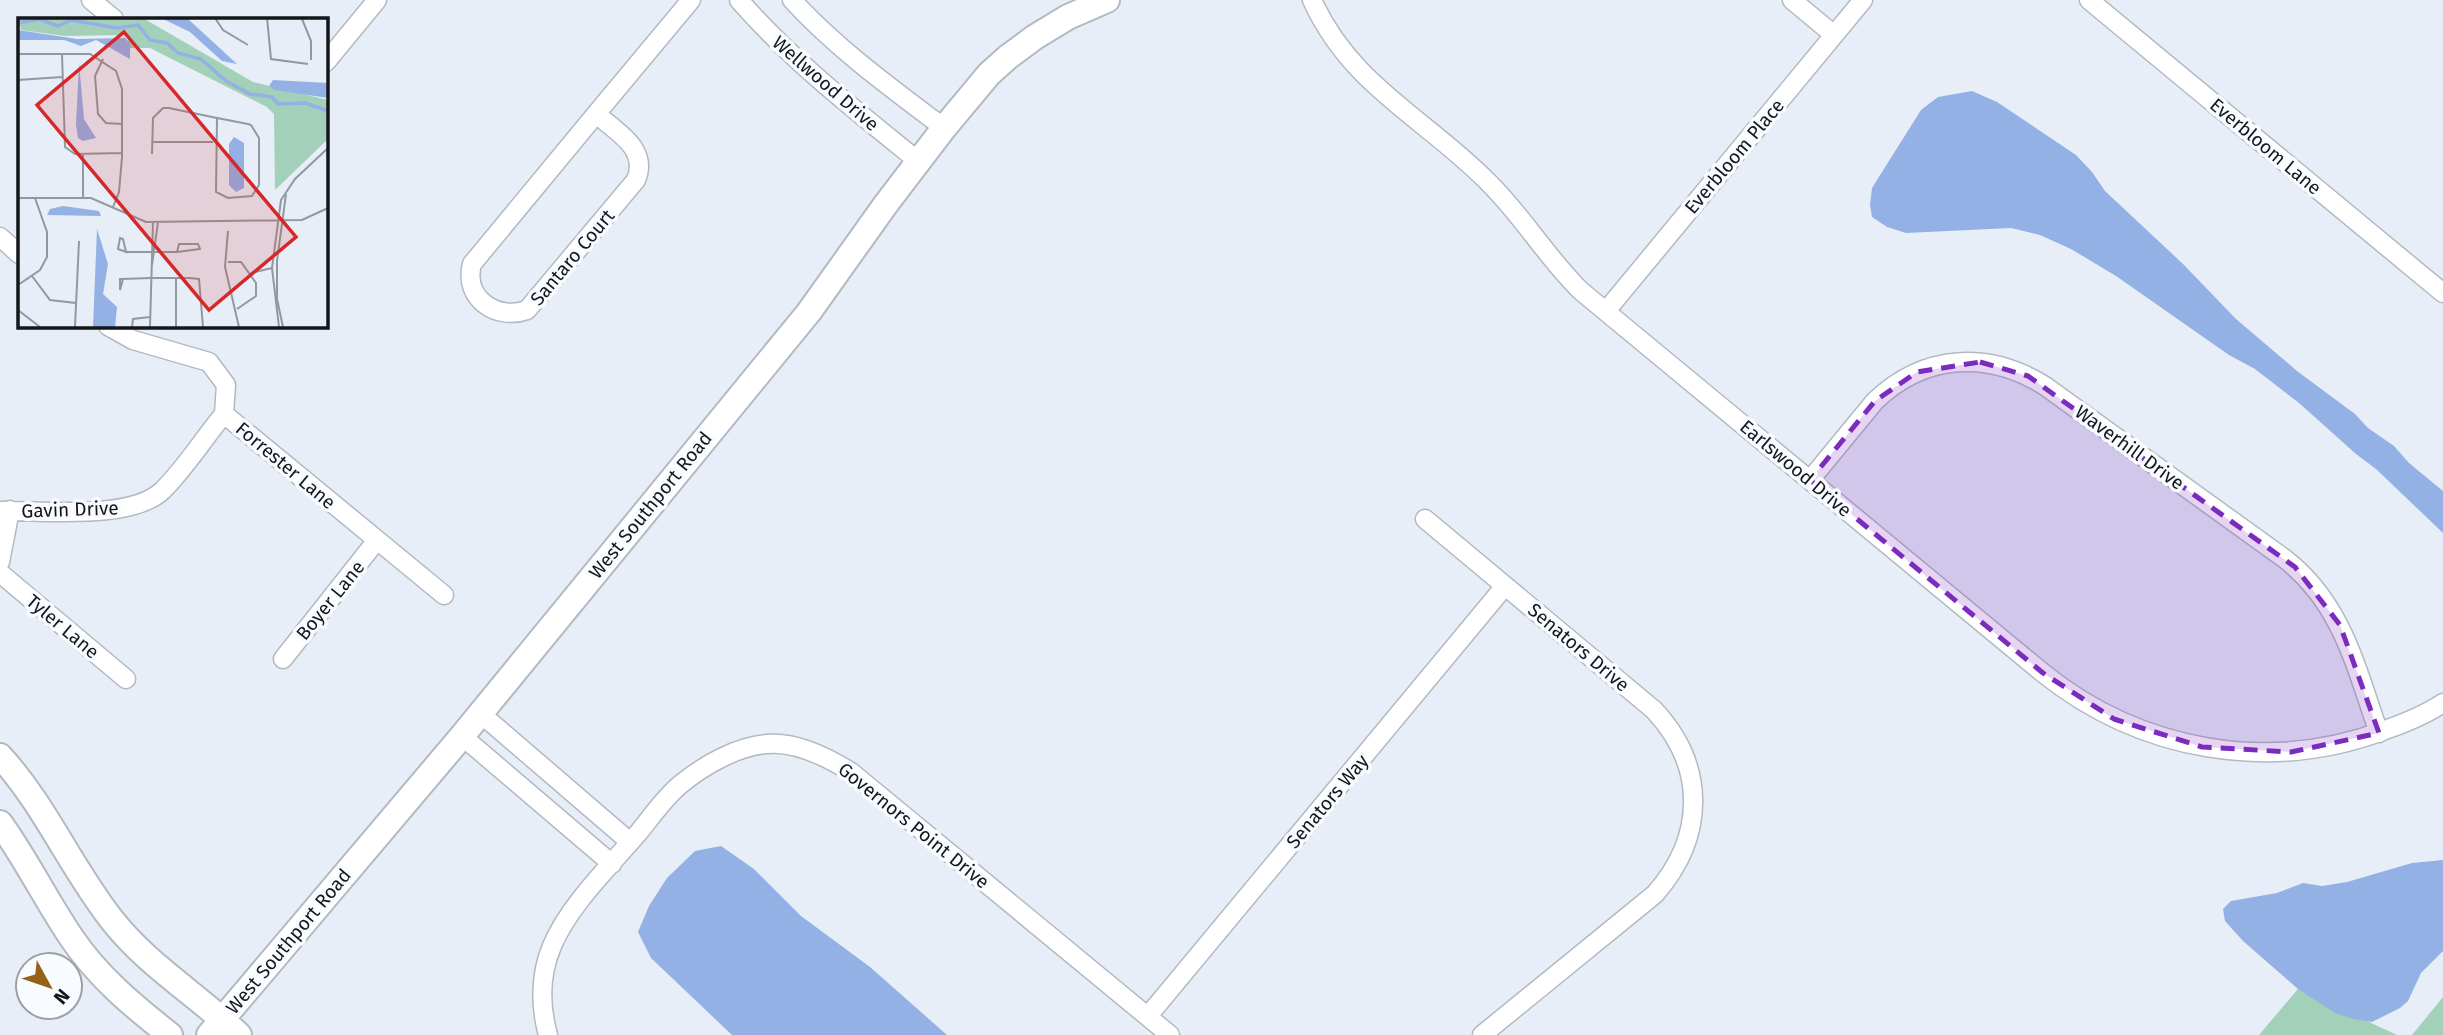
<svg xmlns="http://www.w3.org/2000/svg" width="2443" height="1035" viewBox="0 0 2443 1035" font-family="'Fira Sans',sans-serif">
	<rect width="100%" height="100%" fill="#e7eef7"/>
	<!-- green -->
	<path fill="#a3d0b9" d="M2298,989l99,46h-138z
		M2443,997v38h-31z"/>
	<!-- water -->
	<path fill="#93b1e4" d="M1972,91l25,11 79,53 16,17 13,19 78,73 53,55 61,52 58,43 13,14 26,18 15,17 34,28v42l-67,-64 -20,-15 -57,-51 -44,-34 -26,-14 -113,-79 -45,-27 -31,-14 -29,-7 -105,5 -19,-6 -15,-10 -2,-12 2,-17 49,-78 17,-13z
		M721,846l33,23 47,47 69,51 77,68h-215l-81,-77 -13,-26 11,-26 18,-28 28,-27z
		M2443,860v91l-22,22 -13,28 -8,7 -28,14 -18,-3 -19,-6 -37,-24 -55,-48 -18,-20 -2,-12 8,-8 46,-8 26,-10 19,3 25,-4 65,-19z"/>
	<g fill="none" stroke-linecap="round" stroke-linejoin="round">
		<defs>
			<path id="street" d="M91,0l23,19
				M739,0c53,61 116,110 179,161
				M792,0c45,49 99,88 152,128
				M1312,0c39,86 113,118 176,182 34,33 59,76 93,109l462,382c97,78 226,101 342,57 20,-7 40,-15 58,-27
				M1792,0l42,35
				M2089,0l354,293
				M326,62l51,-62
				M596,114c21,18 53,35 40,66l-109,130c-31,11 -64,-12 -55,-46z
				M596,114l95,-114
				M0,237l19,17
				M1606,311l257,-311
				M108,326l25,14 76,22 17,23 -2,29
				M224,414l220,181
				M1810,480l65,-79c49,-47 113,-51 170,-15l240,173c57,44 71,109 94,174
				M0,511c42,-1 132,10 163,-21 23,-23 41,-52 61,-76
				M1425,519l229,191c53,57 51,127 1,184l-173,141
				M0,562l10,-52
				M0,573l126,106
				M283,659l94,-119
				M480,713l150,129
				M462,736l150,128
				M1148,1016l357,-430
				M548,1035c-8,-29 -8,-61 4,-89 17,-41 58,-80 87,-114 13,-16 26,-35 42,-48 22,-18 56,-38 86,-40 29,-3 60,13 84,28l319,263"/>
			<path id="secondary" d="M0,756c45,49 71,112 112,164 36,46 86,75 127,115
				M0,823c26,36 46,77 71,114 26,39 62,69 99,98
				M209,1035l253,-299 347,-424 77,-108 58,-76 45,-54 19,-17 27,-20 33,-20 39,-17"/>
		</defs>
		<!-- street casing -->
		<use href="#street" stroke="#b3b9c2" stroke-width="21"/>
		<!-- secondary casing -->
		<use href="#secondary" stroke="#b3b9c2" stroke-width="28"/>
		<!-- street -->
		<use href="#street" stroke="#fff" stroke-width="18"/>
		<!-- secondary -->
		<use href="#secondary" stroke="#fff" stroke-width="24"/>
	</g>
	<!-- marked area -->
	<path fill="#7b2cbf" fill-opacity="0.2" stroke="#7b2cbf" stroke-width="5" stroke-dasharray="14 9" stroke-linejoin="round" d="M1980,362l48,14 267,191 45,58 39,108 -88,19 -89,-5 -88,-28 -71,-46 -233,-193 65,-79 42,-29z"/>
	<g text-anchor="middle" stroke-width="7" stroke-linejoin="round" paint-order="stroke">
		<!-- street labels -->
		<g font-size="19" fill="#141619" stroke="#f8fbff">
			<text transform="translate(826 83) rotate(41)" y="7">Wellwood Drive</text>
			<text transform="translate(2266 146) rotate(40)" y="7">Everbloom Lane</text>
			<text transform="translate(1734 156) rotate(-50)" y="7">Everbloom Place</text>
			<text transform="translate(572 257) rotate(-50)" y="7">Santaro Court</text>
			<text transform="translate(2130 447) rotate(36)" y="7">Waverhill Drive</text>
			<text transform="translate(286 465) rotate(40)" y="7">Forrester Lane</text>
			<text transform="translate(1796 468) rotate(40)" y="7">Earlswood Drive</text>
			<text transform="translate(650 505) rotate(-51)" y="7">West Southport Road</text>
			<text transform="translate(70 509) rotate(-2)" y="7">Gavin Drive</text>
			<text transform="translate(330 600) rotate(-51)" y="7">Boyer Lane</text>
			<text transform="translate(63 626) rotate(40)" y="7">Tyler Lane</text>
			<text transform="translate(1579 647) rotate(40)" y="7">Senators Drive</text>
			<text transform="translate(1327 801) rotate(-50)" y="7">Senators Way</text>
			<text transform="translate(914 825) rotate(39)" y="7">Governors Point Drive</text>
			<text transform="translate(288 941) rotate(-50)" y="7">West Southport Road</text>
		</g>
	</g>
	<!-- overview -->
	<g transform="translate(18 18)">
		<rect width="310" height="310" fill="#e7eef7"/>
		<path d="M0,0h125l110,64 75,18v39l-53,51 -1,-76 -7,-7 -117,-59h-20l-3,-13 -62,1 -44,-6z" fill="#a3d0b9"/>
		<path d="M143,0h26l50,46 -15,-3 -32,-29zM0,12l59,9 48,-1 5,5v16l-34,-19 -15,6 -17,-6h-46zM61,45l5,56 12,19 -13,3 -5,-3 -2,-13zM255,62l55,3v15l-54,-8 -5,-4zM216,119l10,6v45l-8,4 -7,-7v-41zM45,188l36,5 2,5 -54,-1 3,-6zM79,211l11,35 -5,30 14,13 -2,20h-22z" fill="#93b1e4"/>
		<path fill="none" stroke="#93b1e4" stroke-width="3.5" d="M0,5l22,-4 18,7 13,-6 46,8 21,-3 12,15 17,3 11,10 23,6 25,22 24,13 22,3 6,7 27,-1 23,8"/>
		<path fill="none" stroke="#93989e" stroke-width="2" d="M197,0l8,12 25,15M249,0l4,41 37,5M284,1l9,22v19M0,36h72l26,17 6,18v68l-3,35 -6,15M44,36l3,93 10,7 47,-1M85,41l-8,17 3,38 8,9 16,1M0,62l44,-3M134,124h61M65,136v44M134,136l1,-36 10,-10h6l48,10 31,6 3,1 8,13v47l-7,11 -24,2 -12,-6 1,-74M0,180h73l55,24 156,-2 26,-12M210,213l-3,36 14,60M102,220l3,1 3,13 -8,-3zM161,226h19l2,5 -23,3zM108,234h51M210,244h13l15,21v13l-19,13M134,247l6,-43M233,255l21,-5M14,258l18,24 26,3M158,260v49M105,261l-3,11v-11h3l27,-1h39l10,1 4,48M0,267l22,-15 7,-13v-25l-12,-34M0,292l22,17M57,309l4,-86M114,309l1,-8 17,-2M132,309l3,-105M261,309l-7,-59 9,-68 14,-21 33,-31M265,309l-6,-28v-38l9,-67"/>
		<path fill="#d62828" fill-opacity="0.15" stroke="#d62828" stroke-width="3.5" d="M106,14l172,205 -87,73 -172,-205z"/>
		<rect width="310" height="310" fill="none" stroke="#141619" stroke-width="3.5"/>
	</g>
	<!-- north arrow -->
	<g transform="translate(49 986) rotate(130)"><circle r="33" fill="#f8fbff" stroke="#9d9fa3" stroke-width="2"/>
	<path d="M0-5L12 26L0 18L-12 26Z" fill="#956316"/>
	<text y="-10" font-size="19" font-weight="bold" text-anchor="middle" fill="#141619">N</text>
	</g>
</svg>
